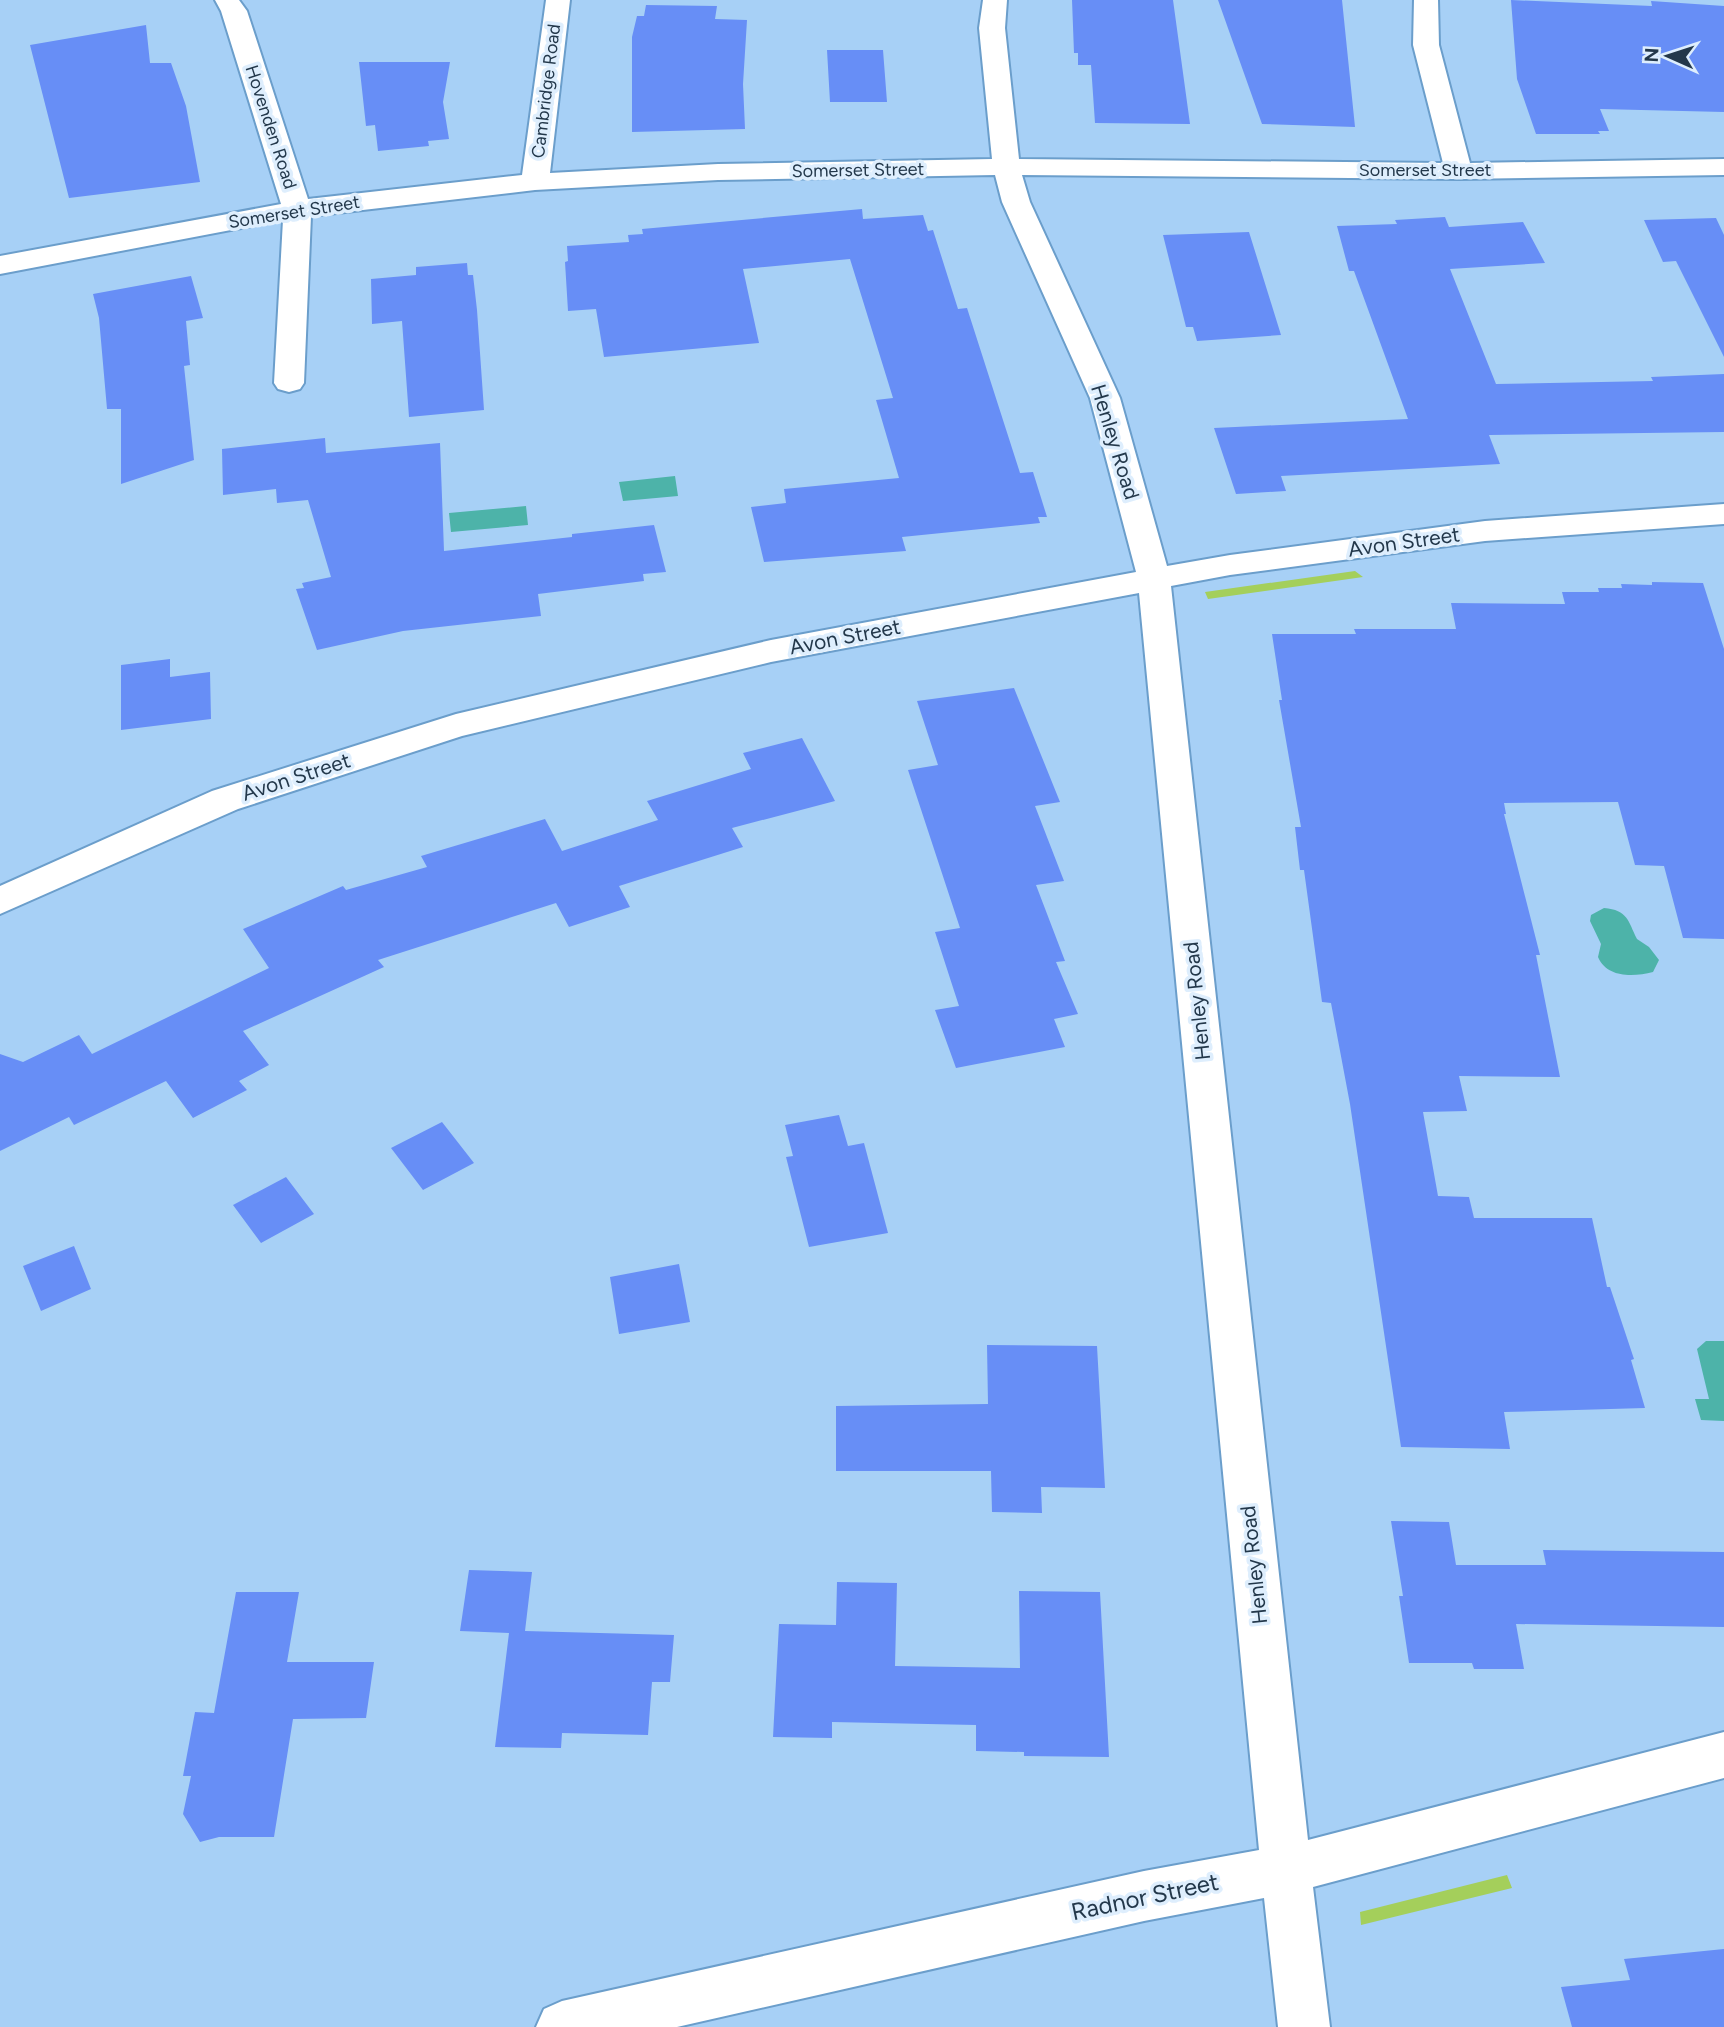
<svg xmlns="http://www.w3.org/2000/svg" width="1724" height="2027" viewBox="0 0 1724 2027" font-family="Figtree,sans-serif">
	<rect width="100%" height="100%" fill="#a7d0f6"/>
	<!-- green -->
	<path fill="#a4cf5b" d="M1355,571l8,6 -155,22 -3,-7z
		M1507,1875l5,13 -151,37 -1,-13z"/>
	<!-- water -->
	<path fill="#4db3a9" d="M675,476l3,20 -55,5 -4,-19z
		M526,506l2,19 -77,7 -2,-19z
		M1604,908c24,2 24,13 33,31l12,8 10,13 -6,12c-20,5 -46,6 -55,-15l3,-13 -11,-23 1,-6z
		M1706,1341h18v80l-23,-1 -6,-21h14l-12,-50z"/>
	<!-- building -->
	<path fill="#678ef6" d="M1072,0h101l17,124 -95,-1 -4,-58h-13v-12h-4z
		M1218,0h124l13,127 -93,-3z
		M1511,0l141,6 -1,-5 73,5v106l-124,-3 9,22h-11l2,3h-64l-19,-55z
		M646,5l71,1 -2,13 32,1 -4,64 2,45 -113,3v-95l5,-21h7z
		M146,25l4,38h21l15,43 14,76 -131,16 -39,-153z
		M827,50h56l4,52h-57z
		M359,62h91l-7,40 6,37 -21,2 1,5 -51,5 -3,-26 -9,1z
		M862,209l1,10 60,-4 5,16 5,-1 25,79 9,-1 53,165 13,-1 14,45h-9l2,6 -138,14 4,14 -142,11 -13,-55 35,-4 -2,-14 115,-11 -23,-78 17,-2 -43,-139 -107,10 16,74 -155,14 -8,-48 -28,2 -3,-49 3,-1 -1,-15 62,-4 -1,-7 15,-1 -1,-5z
		M1445,217l4,10 74,-5 22,41 -95,6 46,115 157,-3 -2,-4 73,-3v58l-235,3 11,29 -219,12 5,15 -50,3 -22,-66 194,-9 -54,-148h-5l-12,-45 60,-2 -2,-4z
		M1716,218l8,17v122l-48,-96 -13,1 -19,-42z
		M1249,232l32,103 -84,6 -4,-14h-7l-23,-92z
		M467,263l1,12h5l4,35 7,100 -75,7 -7,-96 -30,3 -1,-45 45,-4v-8z
		M191,276l12,42 -17,3 4,44 -6,1 10,94 -73,24v-75h-14l-8,-91 -6,-24z
		M325,438l1,15 114,-10 4,108 128,-14v-3l82,-9 12,47 -23,2 1,7 -106,13 3,22 -138,15 -86,19 -21,-61 8,-1 -2,-5 29,-6 -23,-77 -31,3 -1,-14 -53,6 -1,-46z
		M1652,582l51,1 21,66v290l-41,-1 -19,-72 -29,-1 -17,-63 -114,1 2,11h-2l36,141h-4l24,122 -101,-1 8,35 -44,1 15,84 31,1 5,21h118l15,69h3l24,72 -3,1 14,48 -141,4 6,37 -109,-2 -51,-343 -19,-101 -9,-1 -18,-132h-4l-5,-43h6l-22,-127h3l-10,-66h84l-2,-5h102l-5,-26 114,1 -3,-12h37l-1,-4h24l-1,-4 31,1z
		M170,659v18l40,-5 1,47 -90,11v-65z
		M1014,688l46,114 -25,4 29,75 -28,4 29,76 -9,1 22,52 -24,5 11,28 -109,21 -21,-58 24,-4 -24,-74 25,-4 -52,-158 30,-5 -21,-64z
		M802,738l33,63 -103,27 11,19 -124,39 11,21 -61,20 -13,-24 -178,57 6,7 -141,64 26,34 -30,16 8,9 -54,28 -27,-37 -92,44 -5,-8 -69,34v-97l23,8 56,-27 13,19 177,-86 -26,-39 100,-43 3,4 81,-23 -6,-11 124,-37 17,32 96,-31 -11,-19 104,-32 -8,-16z
		M839,1115l9,31 16,-3 24,90 -79,14 -23,-90 7,-1 -8,-31z
		M442,1122l32,41 -51,27 -32,-42z
		M286,1177l28,37 -53,29 -28,-38z
		M74,1246l17,43 -50,22 -18,-45z
		M679,1264l11,58 -71,12 -9,-57z
		M987,1345l110,1 8,142 -64,-1 1,26 -50,-1 -1,-41h-155v-65l152,-2z
		M1391,1521l58,1 7,43h90l-3,-15 181,2v75l-208,-3 8,45h-50l-2,-6h-63l-10,-67h4z
		M469,1570l63,2 -7,59 149,4 -4,47h-18l-4,53 -86,-2 -1,15 -66,-1 14,-114 -49,-2z
		M837,1582l60,1 -2,83 125,2 -1,-77 81,1 9,165 -85,-1v-4l-48,-1v-26l-144,-3v16l-59,-1 6,-113 57,1z
		M236,1592h63l-12,70h87l-8,56 -73,1 -19,118h-55l-19,5 -17,-28 8,-38h-8l12,-64 19,1z
		M1724,1949v78h-152l-11,-40 69,-7 -6,-21z"/>
	<g fill="none" stroke-linecap="round" stroke-linejoin="round">
		<defs>
			<path id="minor" d="M215,0h24l8,11 61,188 214,-24 24,-175h24l-20,173 168,-9 274,-5 -13,-131 4,-28h24l-2,28 14,131 424,4 -30,-118 1,-45h24l1,45 31,118 254,-4v16l-265,4 -437,-4 8,27 90,196 47,168 63,-11 255,-34 239,-17v20l-239,17 -255,34 -59,11 137,1254 416,-108v46l-411,109 17,140h-52l-14,-129 -120,23 -467,106h-141l8,-18 18,-8 582,-130 115,-21 -120,-1257 -368,69 -309,74 -224,73 -238,105v-28l212,-95 244,-77 315,-74 365,-68 -46,-174 -88,-196 -7,-27 -277,5 -183,10 -224,26 -7,167 -4,6 -11,3 -11,-3 -4,-6 9,-163 -283,54v-18l281,-52 -60,-193z"/>
		</defs>
		<!-- minor casing -->
		<use href="#minor" stroke="#6b9ecb" stroke-width="4"/>
		<!-- minor -->
		<use href="#minor" fill="#fff" fill-rule="evenodd"/>
	</g>
	<g text-anchor="middle" stroke-width="7" stroke-linejoin="round" paint-order="stroke">
		<!-- far-street labels -->
		<g font-size="18" fill="#23384b" stroke="#deeefd">
			<text transform="translate(546 91) rotate(-83)" y="6">Cambridge Road</text>
			<text transform="translate(271 127) rotate(72)" y="6">Hovenden Road</text>
			<text transform="translate(858 170) rotate(-1)" y="6">Somerset Street</text>
			<text x="1425" y="176">Somerset Street</text>
			<text transform="translate(294 212) rotate(-9)" y="6">Somerset Street</text>
		</g>
		<!-- street labels -->
		<g font-size="21" fill="#23384b" stroke="#deeefd">
			<text transform="translate(1115 442) rotate(73)" y="7">Henley Road</text>
			<text transform="translate(1404 542) rotate(-8)" y="7">Avon Street</text>
			<text transform="translate(845 637) rotate(-11)" y="7">Avon Street</text>
			<text transform="translate(296 777) rotate(-18)" y="7">Avon Street</text>
			<text transform="translate(1197 1001) rotate(-96)" y="7">Henley Road</text>
			<text transform="translate(1254 1565) rotate(-96)" y="7">Henley Road</text>
		</g>
		<!-- near-street labels -->
		<g font-size="24" fill="#23384b" stroke="#deeefd">
			<text transform="translate(1145 1897) rotate(-12)" y="8">Radnor Street</text>
		</g>
	</g>
	<!-- north arrow -->
	<g transform="translate(1668 56) rotate(273)" stroke="#deeefd" stroke-width="5" paint-order="stroke">
	<path d="M0-5L12 26L0 18L-12 26Z" fill="#23384b"/>
	<text y="-10" font-size="19" font-weight="bold" text-anchor="middle" fill="#23384b">N</text>
	</g>
</svg>
